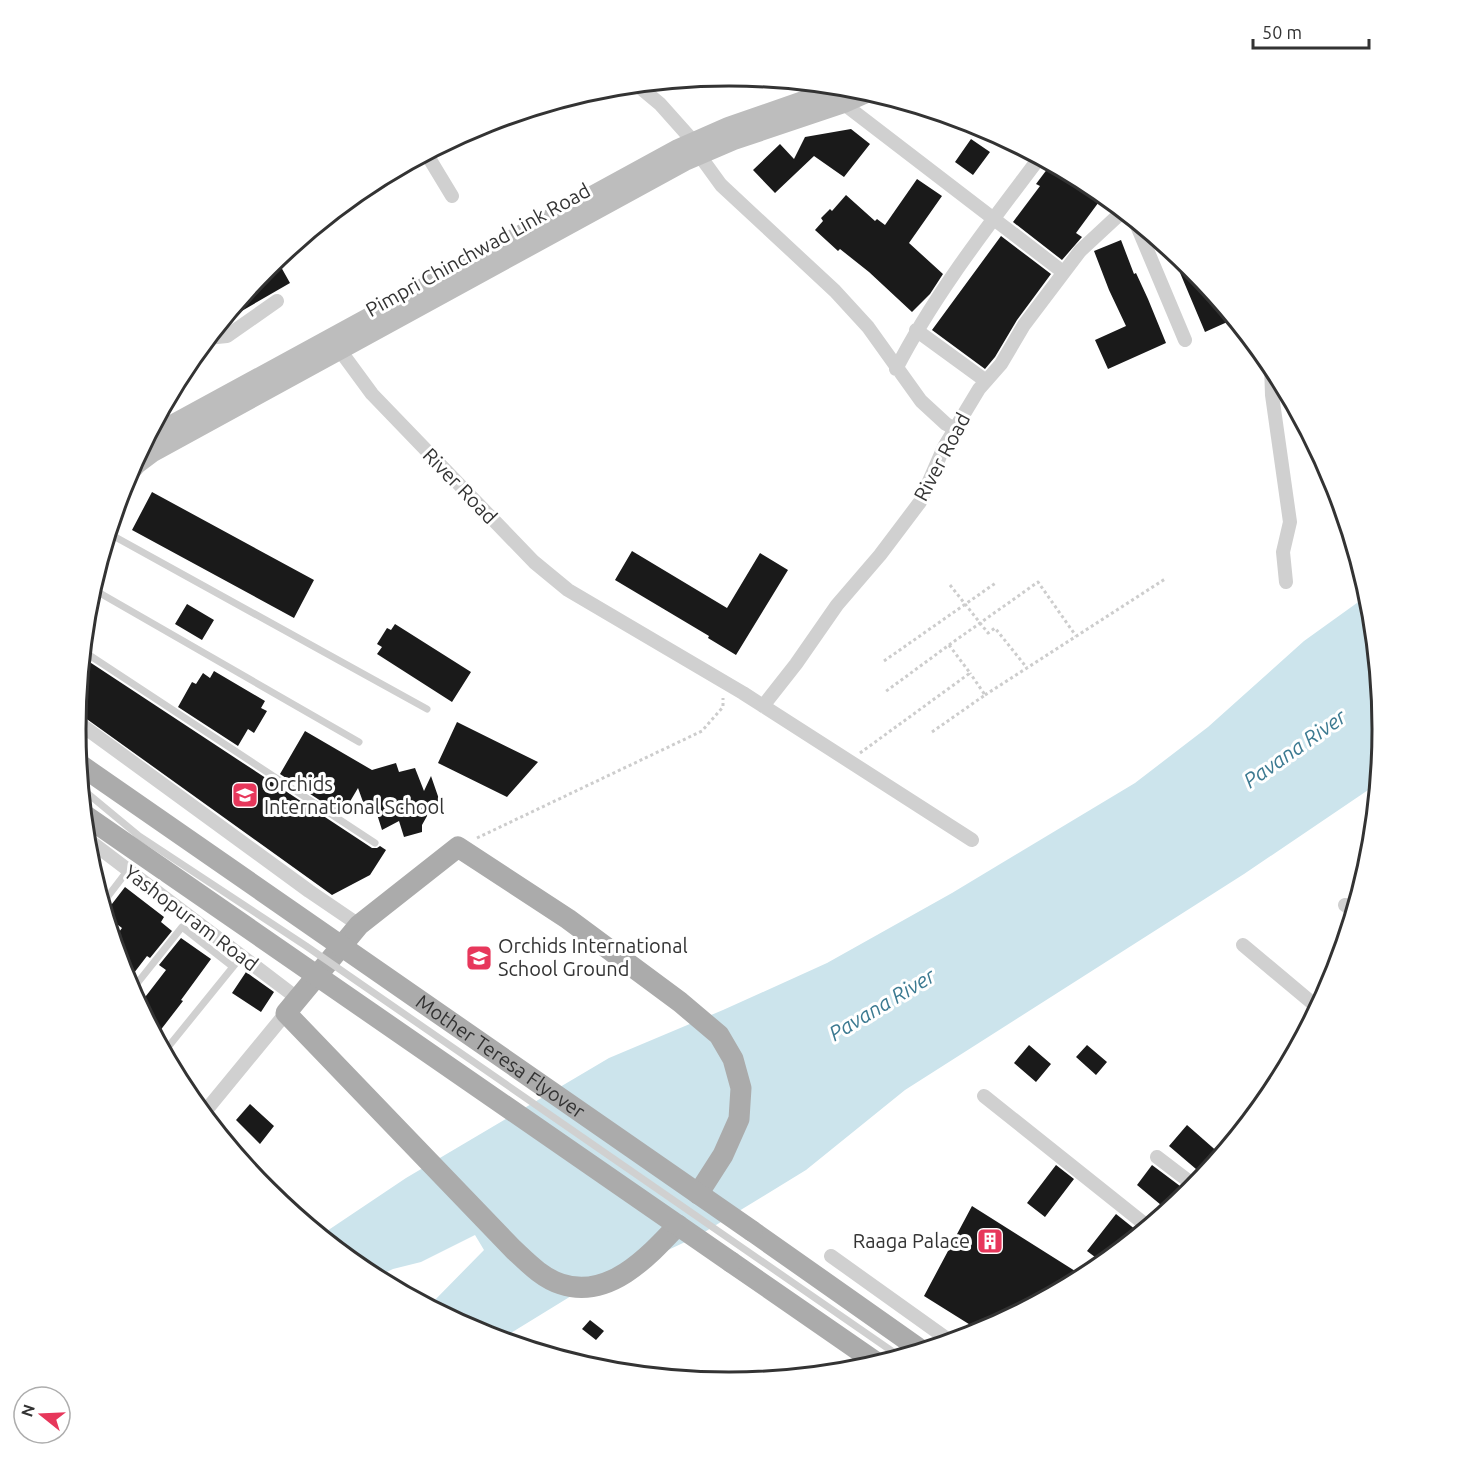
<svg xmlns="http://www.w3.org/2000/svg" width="1457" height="1457" viewBox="0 0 1457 1457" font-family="Ubuntu,sans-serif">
	<rect width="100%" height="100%" fill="#fff"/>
	<!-- water -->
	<path fill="#cce4ec" d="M1368,595l14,134 -5,55 -133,90 -339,216 -99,80 -108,66 -122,57 -75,46 -23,-7 -49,-26 55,-56 -9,-15 -54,27 -28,7 -17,8 -11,-5 -44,-37 85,-57 203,-120 114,-48 104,-47 125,-70 183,-110 73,-56 96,-86z"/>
	<!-- building -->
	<path fill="#1a1a1a" d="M851,129l19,15 -26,33 -30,-21 -39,37 -22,-23 27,-26 14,15 11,-22z
		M971,139l19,13 -17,23 -18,-13z
		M1051,164l41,21 12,10 -28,38 6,4 -20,23 -49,-38 27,-36 -4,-2z
		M917,179l25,17 -33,47 34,31 -13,20 -18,18 -43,-40 -29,-23 -2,2 -23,-21 8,-9 -2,-3 9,-9 2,2 14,-16 29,26 2,-2 8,6z
		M1001,236l50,38 -34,46 -22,37 -10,12 -53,-39z
		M1121,240l13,34 2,-1 12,26 18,44 -58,26 -13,-29 31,-14 -17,-36 -15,-39z
		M1170,249l21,18 43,52 -29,13z
		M276,258l14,25 -69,40 46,-57z
		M152,492l162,88 -20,38 -162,-88z
		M632,551l95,57 33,-55 28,17 -52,85 -28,-17 1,-2 -94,-56z
		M187,604l27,16 -12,20 -27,-16z
		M395,624l76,48 -19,30 -75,-48 5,-7 -5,-3 10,-16 4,2z
		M82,657l290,191h5l3,-2 6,4 -16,25 -38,20 -255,-183z
		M214,671l51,30 -4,7 6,3 -13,22 -6,-4 -10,17 -60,-39 14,-25 4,2 7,-11 7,5z
		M457,722l81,40 -31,35 -69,-34z
		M305,731l67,39 24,-7 3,9 16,-4 9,23 7,-15 9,26 -12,3 -1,11 -5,9v7l-18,5 -5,-16 -17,9 -6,-19 -9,2 -9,-25 -16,27 -62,-41z
		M125,887l39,30 -3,5 11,9 -22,27 -3,-2 -20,26 -14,-42 9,-12 -16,-12 -1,-3z
		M181,938l30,21 -30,41 2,1 -27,35 -17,-31 27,-35 -7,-5z
		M246,972l28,20 -13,20 -29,-19z
		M1029,1045l22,19 -15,18 -22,-19z
		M1087,1045l20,17 -11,13 -20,-18z
		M250,1104l24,22 -14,18 -24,-24z
		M1187,1125l33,29 -17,21 -34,-29z
		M1056,1165l18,14 -29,38 -18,-14z
		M1152,1165l36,27 -21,18 -30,-25z
		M972,1206l111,70 -103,55 -56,-35z
		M1116,1214l20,16 -12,15 -21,18 -16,-12z
		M590,1320l14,11 -8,9 -14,-11z"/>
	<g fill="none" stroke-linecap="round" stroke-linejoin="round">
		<!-- path -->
		<path stroke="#cdcdcd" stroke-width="3" stroke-dasharray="3 3" stroke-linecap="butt" d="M950,585l38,48 7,-5 32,40
			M949,645l89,-63 38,54
			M884,661l113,-79
			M985,695l180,-116
			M932,732l53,-37 -15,-22
			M860,753l110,-80 -21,-28 -64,47
			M477,838l225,-107 21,-24v-9"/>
		<!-- service -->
		<path stroke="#d0d0d0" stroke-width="7" d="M802,82l5,15
			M108,533l319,176
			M91,588l268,154
			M83,651l292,192
			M102,904l26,-34
			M131,991l51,-64 51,40
			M164,1052l77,-95"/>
		<!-- minor -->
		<path stroke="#d0d0d0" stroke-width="14" d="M636,84l24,20 33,37 7,15 21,29 114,106 33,36 53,74 25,23 9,5
			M844,104l219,168
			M426,153l26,43
			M1135,221l50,119
			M916,330l70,51
			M207,338l20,-2 50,-35
			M336,345l36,49 162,168 34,28 175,103 229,147
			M1271,364l1,31 18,127 -7,30 3,30
			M896,369c39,-76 93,-144 144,-212
			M763,706l33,-42 41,-59 43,-50 40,-53 24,-55 35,-58 22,-25 23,-39 56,-74 43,-40
			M76,721l233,170 50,34
			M86,838l211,160
			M1345,905l8,6
			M1243,945l74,62
			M984,1096l163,130
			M203,1114l83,-101
			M1157,1157l38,29
			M831,1256l119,85"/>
		<!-- secondary -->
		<path stroke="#bdbdbd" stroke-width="18" d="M146,438l532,-290 50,-22 115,-40
			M124,480l13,-15 16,-12 532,-291 49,-21 110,-37 27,-12"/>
		<!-- primary -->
		<path stroke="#ababab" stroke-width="21" d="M678,1225c-29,31 -69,75 -117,59 -19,-6 -34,-22 -48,-35l-227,-236 73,-88 99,-78 110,72 112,83 39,33 14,24 8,29 -2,31 -16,36 -25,39
			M752,1231l169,119
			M731,1262l146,101"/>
		<!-- service-bridge -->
		<path stroke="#d0d0d0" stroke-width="7" d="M81,788l58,48 167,110 593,410"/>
		<!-- primary-bridge -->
		<g stroke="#ababab" stroke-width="21">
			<path id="s1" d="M79,764l673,467"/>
			<path d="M83,814l648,448"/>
		</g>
	</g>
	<!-- icons -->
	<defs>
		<symbol id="school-square" viewBox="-11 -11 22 22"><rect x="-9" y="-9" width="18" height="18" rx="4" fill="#e7375b" stroke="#fff"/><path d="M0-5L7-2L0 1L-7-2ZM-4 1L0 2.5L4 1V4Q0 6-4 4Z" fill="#fff"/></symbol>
		<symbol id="building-square" viewBox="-11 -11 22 22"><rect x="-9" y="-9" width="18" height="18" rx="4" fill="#e7375b" stroke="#fff"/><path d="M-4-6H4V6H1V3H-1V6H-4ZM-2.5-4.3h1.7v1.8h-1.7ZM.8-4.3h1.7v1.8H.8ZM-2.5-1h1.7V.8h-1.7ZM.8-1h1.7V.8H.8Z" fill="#fff"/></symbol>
	</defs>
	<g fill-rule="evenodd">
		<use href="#school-square" x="230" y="780" width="30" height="30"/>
		<use href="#school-square" x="464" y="943" width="30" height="30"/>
		<use href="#building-square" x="975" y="1226" width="30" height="30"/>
	</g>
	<g text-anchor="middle" stroke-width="6" stroke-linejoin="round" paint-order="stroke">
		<!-- street labels -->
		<g font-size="20" fill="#333" stroke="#fff">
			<text transform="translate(478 250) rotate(-29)" y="7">Pimpri Chinchwad Link Road</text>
			<text transform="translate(942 457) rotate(-62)" y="7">River Road</text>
			<text transform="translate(460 486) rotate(46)" y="7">River Road</text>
			<text transform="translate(191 918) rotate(37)" y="7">Yashopuram Road</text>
			<text dy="7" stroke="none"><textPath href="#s1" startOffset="513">Mother Teresa Flyover</textPath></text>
		</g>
		<!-- poi labels -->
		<g font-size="20" fill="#333" stroke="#fff" text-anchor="start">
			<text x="264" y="791">Orchids<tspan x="264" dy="23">International School</tspan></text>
			<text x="498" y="953">Orchids International<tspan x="498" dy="23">School Ground</tspan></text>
			<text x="970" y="1248" text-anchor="end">Raaga Palace</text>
		</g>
		<!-- water labels -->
		<g font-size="21" font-style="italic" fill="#3c7a91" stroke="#fff">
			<text transform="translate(1295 749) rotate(-35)" y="7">Pavana River</text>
			<text transform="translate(882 1005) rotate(-31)" y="7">Pavana River</text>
		</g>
	</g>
	<!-- crop -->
	<path d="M0 0H1457V1457H0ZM86 729a643 643 0 1 1 1286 0a643 643 0 1 1-1286 0Z" fill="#fff" fill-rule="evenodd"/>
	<path fill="none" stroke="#333" stroke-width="3" d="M86 729a643 643 0 1 1 1286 0a643 643 0 1 1-1286 0Z"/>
	<!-- north arrow -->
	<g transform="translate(42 1415) rotate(288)"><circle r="28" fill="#ffffff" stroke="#adadad" stroke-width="1.5"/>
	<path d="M0-4.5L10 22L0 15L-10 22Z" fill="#e7375b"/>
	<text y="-9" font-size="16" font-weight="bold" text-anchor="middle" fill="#333333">N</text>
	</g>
	<!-- scale -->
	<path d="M1253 39v9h116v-9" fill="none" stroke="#333333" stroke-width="3"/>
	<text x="1262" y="39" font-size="18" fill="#333333" stroke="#ffffff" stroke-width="4.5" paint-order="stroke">50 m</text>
</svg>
